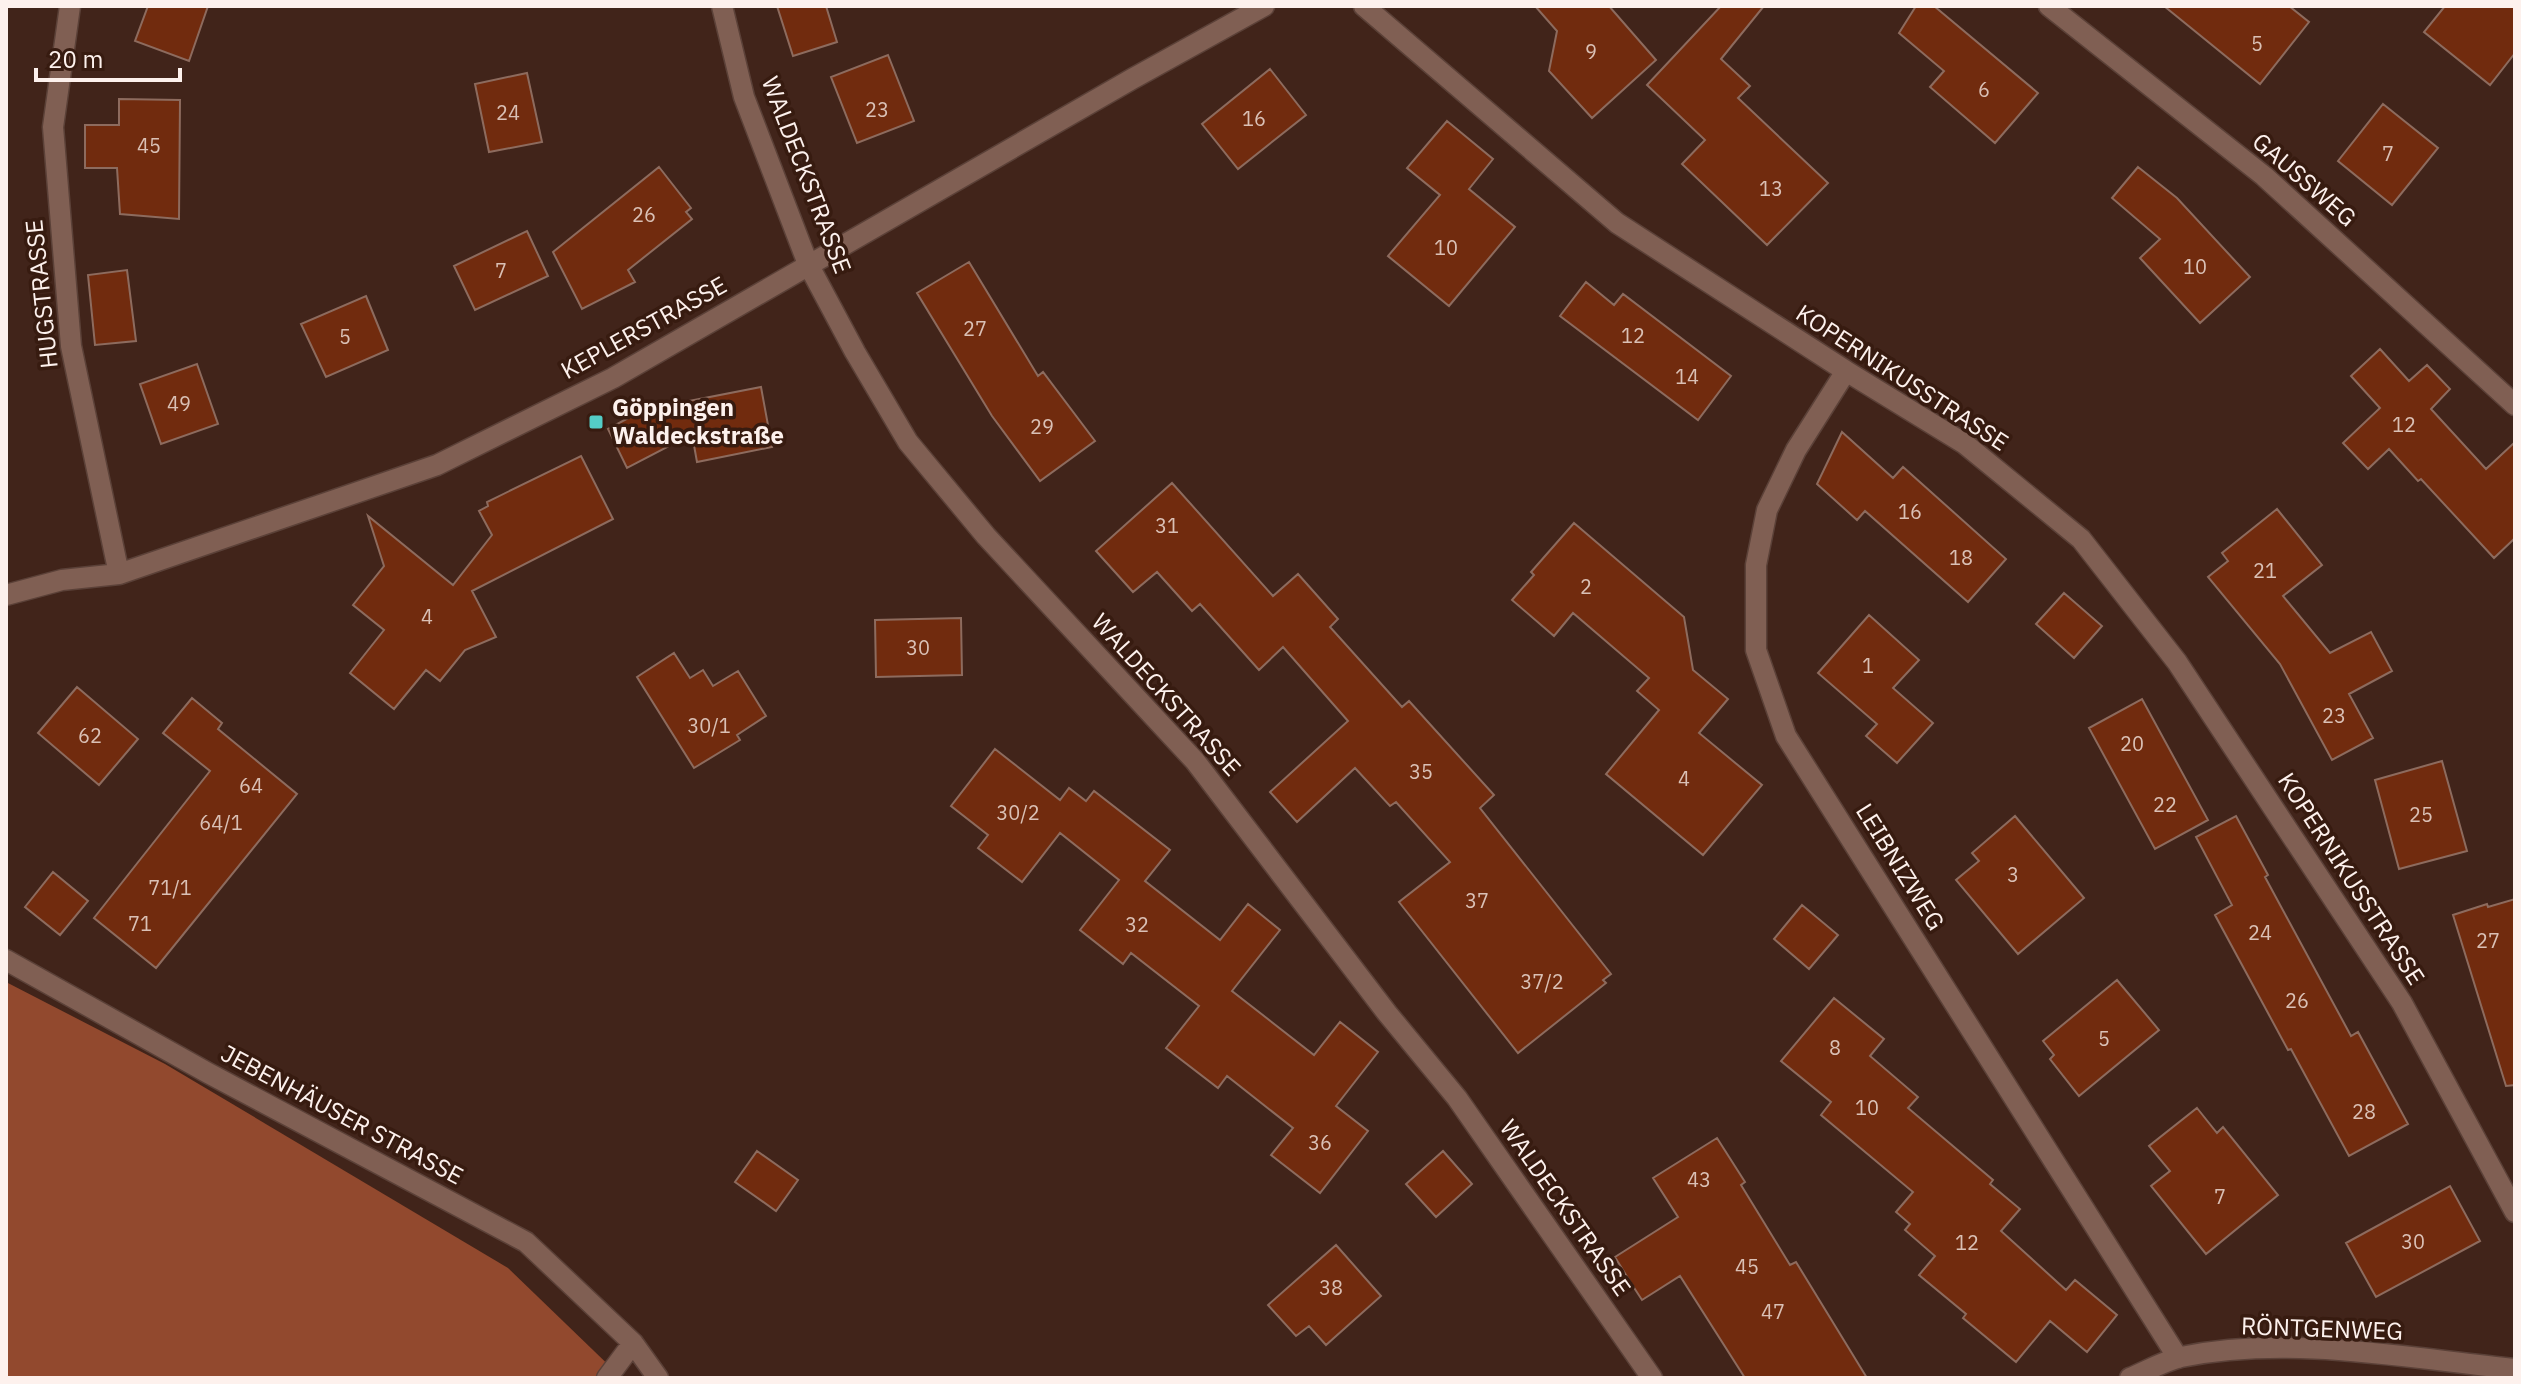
<svg xmlns="http://www.w3.org/2000/svg" width="2521" height="1384" viewBox="0 0 2521 1384" font-family="'IBM Plex Sans',sans-serif">
	<rect width="100%" height="100%" fill="#41241a"/>
	<!-- forest -->
	<path fill="#92492e" d="M6,982l159,82 343,204 114,110h-616z"/>
	<!-- building -->
	<path fill="#712b0e" stroke="#8d6b5e" stroke-width="2" d="M148,6h60l-19,55 -54,-20z
		M777,6h49l11,36 -44,14z
		M1535,6h74l47,54 -64,58 -43,-47 8,-40z
		M1721,6h43l-43,53 29,27 -12,12 90,85 -61,62 -85,-81 23,-24 -58,-55z
		M1916,6h18l104,87 -43,50 -65,-56 14,-16 -45,-38z
		M2164,6h125l20,16 -49,62z
		M2445,6h70v47l-25,32 -66,-53z
		M888,55l26,66 -57,22 -26,-66z
		M1270,69l36,46 -68,54 -36,-45z
		M527,73l15,69 -53,10 -14,-68z
		M119,99l61,1 -1,119 -59,-5 -3,-46h-32v-43h34z
		M2383,104l55,44 -46,57 -54,-44z
		M1447,121l46,38 -24,30 46,38 -66,79 -61,-50 52,-61 -33,-27z
		M659,167l32,41 -5,4 6,7 -64,51 7,12 -53,27 -29,-57z
		M2138,167l39,31 73,79 -50,46 -60,-65 20,-19 -48,-41z
		M527,231l21,45 -73,34 -21,-44z
		M969,262l69,114 5,-4 52,69 -55,40 -48,-65 -75,-123z
		M127,270l9,71 -41,4 -7,-70z
		M1586,282l28,23 9,-11 108,82 -33,44 -138,-104z
		M366,296l22,54 -62,27 -25,-53z
		M2380,349l29,32 18,-16 23,24 -19,20 55,60 29,-27v96l-21,20 -73,-79 -3,2 -29,-32 -21,20 -25,-26 37,-35 -29,-32z
		M197,364l21,60 -57,20 -21,-60z
		M761,387l11,60 -75,15 -5,-28 -65,34 -19,-39 35,-19z
		M1842,432l51,46 10,-11 103,92 -38,43 -103,-91 -8,9 -40,-36z
		M581,456l32,63 -141,72 24,46 -31,13 -25,31 -14,-11 -32,39 -44,-36 34,-43 -31,-25 31,-39 -16,-50 85,69 39,-50 -13,-24 9,-5 -1,-4z
		M1172,483l101,113 25,-22 40,45 -8,8 72,80 7,-6 85,94 -14,13 131,166 -8,6 3,3 -88,70 -119,-151 51,-40 -54,-60 -6,4 -35,-38 -58,54 -27,-30 78,-71 -65,-74 -24,23 -59,-66 -8,7 -35,-39 -24,20 -37,-41z
		M2277,509l45,56 -39,31 47,57 41,-21 21,39 -43,23 24,44 -41,22 -52,-96 -72,-87 20,-16 -6,-8z
		M1574,523l110,94 9,53 35,29 -29,34 63,52 -59,70 -97,-81 53,-64 -22,-19 12,-13 -76,-65 -19,23 -42,-36 22,-25 -3,-3z
		M2064,593l38,33 -28,32 -38,-34z
		M1869,615l50,45 -26,28 40,35 -36,40 -31,-27 11,-12 -59,-51z
		M961,618l1,57 -86,2 -1,-57z
		M674,653l16,25 13,-8 10,16 25,-15 28,45 -29,19 3,5 -46,28 -57,-91z
		M77,687l61,52 -39,46 -61,-52z
		M192,698l30,25 -4,6 79,65 -141,174 -62,-50 116,-147 -47,-38z
		M2142,699l66,121 -53,29 -66,-121z
		M995,749l65,51 9,-12 17,13 8,-10 76,59 -25,31 75,59 28,-36 32,26 -48,61 82,64 26,-33 38,30 -42,54 32,25 -48,62 -49,-38 22,-27 -66,-52 -9,12 -52,-40 33,-42 -68,-53 -8,11 -43,-34 39,-50 -59,-47 -38,49 -44,-34 10,-13 -37,-29z
		M2442,761l25,90 -68,18 -24,-89z
		M2015,816l69,82 -66,56 -62,-74 23,-19 -7,-8z
		M2236,816l32,59 -3,2 86,159 7,-4 50,92 -59,32 -58,-107 -3,1 -73,-135 17,-10 -36,-68z
		M53,872l35,29 -28,34 -35,-28z
		M2515,899v186l-9,1 -53,-171 34,-11 1,3z
		M1802,905l36,30 -29,34 -35,-30z
		M2117,980l42,50 -80,66 -29,-37 4,-4 -11,-14z
		M1834,998l50,41 -14,17 48,41 -10,11 85,72 -3,4 30,25 -19,22 65,59 9,-10 42,35 -30,37 -37,-31 -34,41 -53,-44 3,-4 -47,-39 16,-19 -30,-26 5,-6 -14,-12 17,-20 -92,-77 10,-13 -50,-41z
		M2197,1108l20,25 6,-6 55,68 -72,59 -55,-68 19,-15 -21,-25z
		M1717,1138l28,44 -4,3 49,80 6,-3 71,116h-122l-65,-102 -38,24 -13,-20 -14,-23 63,-40 -25,-39z
		M757,1151l41,29 -22,31 -41,-29z
		M1443,1151l29,33 -36,33 -30,-33z
		M2450,1186l30,55 -104,56 -30,-54z
		M1336,1245l45,51 -55,49 -17,-19 -13,10 -28,-31z"/>
	<g fill="none" stroke-linecap="round" stroke-linejoin="round">
		<defs>
			<path id="minor" d="M70,6l-17,121 18,219 48,228
				M722,6l22,91 64,167 47,88 53,90 78,94 209,225 192,252 70,85 195,280
				M1364,6l253,217 229,148 119,73 116,95 96,123 225,341 113,209
				M2049,6l215,170 251,229
				M1846,371l-50,79 -29,60 -11,55v85l30,86 392,622
				M6,595l56,-15 57,-6 318,-109 176,-87 519,-299 132,-73
				M6,960l202,113 318,169 107,101 25,35
				M607,1378l26,-35
				M2130,1378c17,-7 34,-17 51,-21 109,-22 225,1 334,12"/>
		</defs>
		<!-- minor casing -->
		<use href="#minor" stroke="#5b4138" stroke-width="23"/>
		<!-- minor -->
		<use href="#minor" stroke="#805f53" stroke-width="20"/>
	</g>
	<!-- markers -->
	<rect fill="#54cdc7" stroke="#371b10" stroke-width="3" x="588" y="414" width="16" height="16" rx="4"/>
	<g text-anchor="middle" stroke-width="7" stroke-linejoin="round" paint-order="stroke">
		<!-- number labels -->
		<g font-size="20" fill="#dac0b5">
			<text x="2257" y="51">5</text>
			<text x="1591" y="59">9</text>
			<text x="1984" y="97">6</text>
			<text x="877" y="117">23</text>
			<text x="508" y="120">24</text>
			<text x="1254" y="126">16</text>
			<text x="149" y="153">45</text>
			<text x="2388" y="161">7</text>
			<text x="1771" y="196">13</text>
			<text x="644" y="222">26</text>
			<text x="1446" y="255">10</text>
			<text x="2195" y="274">10</text>
			<text x="501" y="278">7</text>
			<text x="975" y="336">27</text>
			<text x="1633" y="343">12</text>
			<text x="345" y="344">5</text>
			<text x="1687" y="384">14</text>
			<text x="179" y="411">49</text>
			<text x="2404" y="432">12</text>
			<text x="1042" y="434">29</text>
			<text x="1910" y="519">16</text>
			<text x="1167" y="533">31</text>
			<text x="1961" y="565">18</text>
			<text x="2265" y="578">21</text>
			<text x="1586" y="594">2</text>
			<text x="427" y="624">4</text>
			<text x="918" y="655">30</text>
			<text x="1868" y="673">1</text>
			<text x="2334" y="723">23</text>
			<text x="709" y="733">30/1</text>
			<text x="90" y="743">62</text>
			<text x="2132" y="751">20</text>
			<text x="1421" y="779">35</text>
			<text x="1684" y="786">4</text>
			<text x="251" y="793">64</text>
			<text x="2165" y="812">22</text>
			<text x="1018" y="820">30/2</text>
			<text x="2421" y="822">25</text>
			<text x="221" y="830">64/1</text>
			<text x="2013" y="882">3</text>
			<text x="170" y="895">71/1</text>
			<text x="1477" y="908">37</text>
			<text x="140" y="931">71</text>
			<text x="1137" y="932">32</text>
			<text x="2260" y="940">24</text>
			<text x="2488" y="948">27</text>
			<text x="1542" y="989">37/2</text>
			<text x="2297" y="1008">26</text>
			<text x="2104" y="1046">5</text>
			<text x="1835" y="1055">8</text>
			<text x="1867" y="1115">10</text>
			<text x="2364" y="1119">28</text>
			<text x="1320" y="1150">36</text>
			<text x="1699" y="1187">43</text>
			<text x="2220" y="1204">7</text>
			<text x="2413" y="1249">30</text>
			<text x="1967" y="1250">12</text>
			<text x="1747" y="1274">45</text>
			<text x="1331" y="1295">38</text>
			<text x="1773" y="1319">47</text>
		</g>
		<!-- street labels -->
		<g font-size="24" fill="#fdf1ed" stroke="#371b10">
			<text transform="translate(806 175) rotate(69)" y="8">WALDECKSTRASSE</text>
			<text transform="translate(2304 180) rotate(41)" y="8">GAUSSWEG</text>
			<text transform="translate(42 294) rotate(-96)" y="8">HUGSTRASSE</text>
			<text transform="translate(644 328) rotate(-29)" y="8">KEPLERSTRASSE</text>
			<text transform="translate(1902 378) rotate(33)" y="8">KOPERNIKUSSTRASSE</text>
			<text transform="translate(1166 695) rotate(48)" y="8">WALDECKSTRASSE</text>
			<text transform="translate(1900 867) rotate(58)" y="8">LEIBNIZWEG</text>
			<text transform="translate(2351 879) rotate(57)" y="8">KOPERNIKUSSTRASSE</text>
			<text transform="translate(342 1115) rotate(28)" y="8">JEBENHÄUSER STRASSE</text>
			<text transform="translate(1565 1208) rotate(55)" y="8">WALDECKSTRASSE</text>
			<text transform="translate(2322 1329) rotate(2)" y="8">RÖNTGENWEG</text>
		</g>
		<!-- poi labels -->
		<g font-size="24" font-weight="bold" fill="#fdf1ed" stroke="#371b10" text-anchor="start">
			<text x="612" y="416">Göppingen<tspan x="612" dy="28">Waldeckstraße</tspan></text>
		</g>
	</g>
	<!-- border -->
	<rect width="2521" height="1384" fill="none" stroke="#fdf1ed" stroke-width="16"/>
	<!-- scale -->
	<path d="M36 68v12h144v-12" fill="none" stroke="#fdf1ed" stroke-width="4"/>
	<text x="48" y="68" font-size="24" fill="#fdf1ed" stroke="#371b10" stroke-width="6" paint-order="stroke">20 m</text>
</svg>
